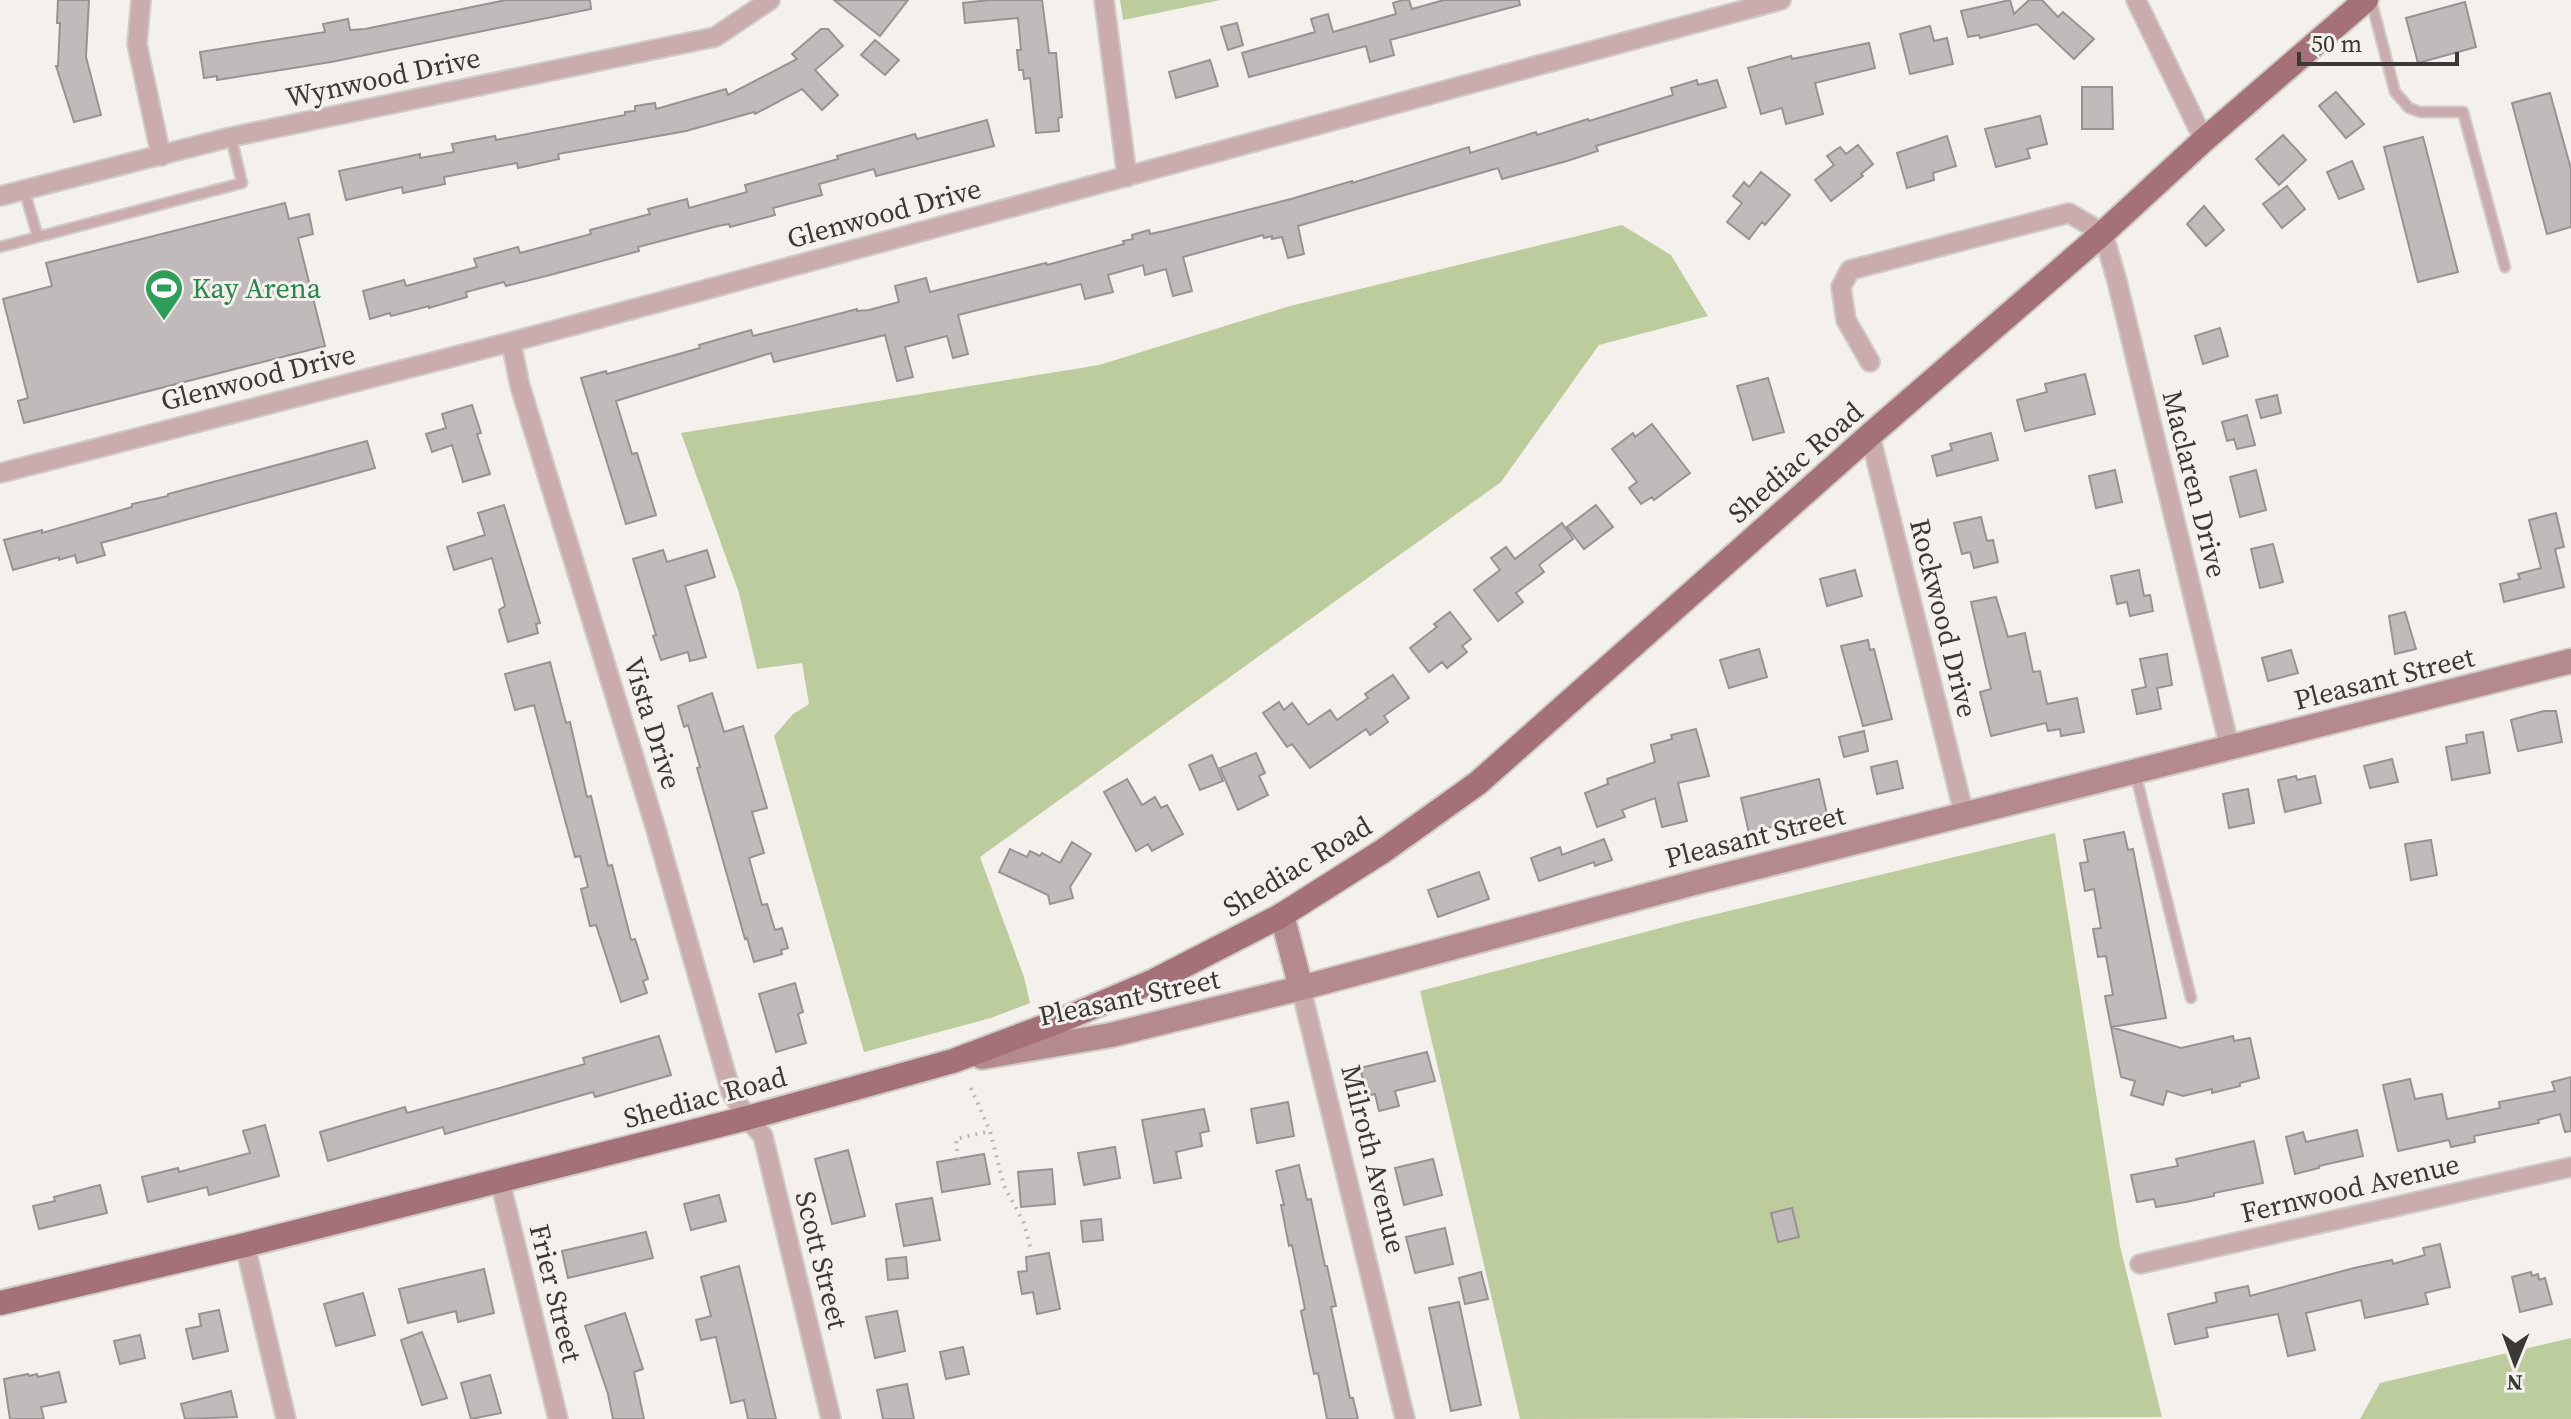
<svg xmlns="http://www.w3.org/2000/svg" width="2571" height="1419" viewBox="0 0 2571 1419" font-family="'Source Serif 4',serif">
	<rect width="100%" height="100%" fill="#f4f1ed"/>
	<!-- green -->
	<path fill="#bdcc9d" d="M1120,0h101l-98,20z
		M1622,225l49,30 37,61 -109,29 -98,137 -521,375 44,120 6,26 -39,15 -127,34 -90,-316 19,-22 16,-10 -7,-41 -45,6 -18,-76 -58,-160 418,-68 191,-59z
		M2055,833l65,413 42,171 -642,2 -100,-428 267,-70z
		M2571,1338v81h-211l20,-36z"/>
	<!-- building -->
	<path fill="#c0bbba" stroke="#989392" stroke-width="2" d="M58,0h31l-3,57 15,58 -27,7 -18,-56h2l2,-43h-3z
		M506,0h84l1,9 -260,53 -114,18v-4l-13,2 -4,-26 125,-20 -2,-8 25,-5 2,11 15,-1z
		M834,0h74l-28,36z
		M989,0h53l7,53h7l6,64 -4,1 1,13 -23,2 -6,-55 -6,1 -1,-9h-4l-2,-20h4l-3,-32 -53,5 -2,-20z
		M1403,0h6l3,9 32,-9h75l1,5 -130,35 4,15 -24,7 -4,-16 -117,31 -7,-24 73,-21 -4,-13 17,-5 5,18 63,-18 -3,-11z
		M2010,0l4,14 15,-14h13l16,17 5,-5 31,27 -20,20 -37,-35 -57,14 -1,-3 -11,2 -7,-26z
		M2465,2l11,45 -58,16 -12,-45z
		M1237,23l6,22 -15,5 -7,-23z
		M1930,26l4,15 13,-3 6,26 -43,10 -10,-40z
		M821,29h7l15,17 -28,24 23,25 -16,15 -20,-21 -47,25 -1,-2 -68,19 -128,23 1,5 -41,9 -1,-5 -73,14 1,7 -42,9 -1,-6 -56,13 -7,-29 81,-17v4l34,-6 -2,-8 43,-8 1,4 129,-25v-3l10,-1v-5l20,-3 1,6 70,-20 2,6 69,-36 -5,-5z
		M875,40l24,20 -14,15 -24,-20z
		M1869,43l6,25 -60,15 8,31 -37,10 -4,-16 -21,6 -13,-46 43,-12 1,3z
		M1210,60l8,26 -42,12 -7,-26z
		M1697,80l1,5 19,-5 9,27 -130,39 2,5 -31,10 -65,18 -4,-11 -200,58 6,28 -16,4 -6,-21 -10,2v-3l-8,2 -1,-3 -80,22 9,34 -19,5 -7,-27 -21,6 -2,-10 -35,10 5,17 -28,7 -4,-15 -123,31 10,39 -15,4 -6,-22 -42,11 8,30 -16,4 -12,-46 -111,27 -3,-9 -155,48 16,53 5,-1 19,62 -30,9 -45,-146 25,-7 1,3 93,-26 -1,-3 52,-15 2,6 104,-27v2l12,-1 30,-8 -4,-16 31,-8 4,14 116,-29 1,2 77,-21 -1,-3 10,-2 -1,-4 17,-5 1,4 14,-3 127,-32 61,-18v2l117,-36 1,6 66,-21 1,3 51,-16 1,2 84,-26 -2,-7z
		M2082,87h30l1,42h-31z
		M2336,92l28,32 -18,14 -27,-32z
		M2550,93l21,76v58l-24,7 -35,-131z
		M2040,116l7,28 -20,5 3,9 -34,9 -11,-38z
		M987,120l7,26 -118,30 -2,-7 -55,15 3,11 -49,13 2,7 -45,12 -1,-3 -11,2 -80,21 1,4 -89,24 -44,11 -2,-4 -38,10 1,5 -38,11v-2l-38,10 -1,-3 -20,6 -7,-28 41,-11 2,6 71,-19 -3,-8 44,-12 2,6 71,-19 -1,-4 60,-16 -2,-5 39,-10 2,9 58,-16 -2,-7 93,-26 -1,-3 78,-22 2,5z
		M2283,135l23,25 -27,25 -23,-26z
		M1947,136l9,30 -23,7 1,7 -27,8 -10,-35z
		M2423,137l35,135 -40,10 -34,-135z
		M1858,145l15,19 -12,10 2,2 -32,25 -16,-21 19,-15 -7,-9 13,-9 6,7z
		M2352,161l12,28 -25,10 -12,-27z
		M1761,172l29,23 -25,30 -3,-3 -13,17 -22,-17 15,-19 -9,-7 11,-14 5,5z
		M2287,186l18,23 -23,19 -19,-24z
		M285,203l4,16 20,-5 4,20 -15,4 27,108 -301,77 -6,-22 10,-3 -25,-99 49,-13 -6,-23z
		M2204,206l20,24 -18,16 -19,-22z
		M2220,328l8,28 -25,8 -8,-28z
		M2085,374l10,40 -70,17 -8,-31 30,-8 -2,-8z
		M1768,378l16,54 -31,8 -16,-54z
		M2277,395l4,18 -20,5 -5,-18z
		M472,405l9,28 -4,1 13,40 -27,8 -11,-37 -20,7 -6,-18 20,-6 -4,-14z
		M2247,415l8,30 -18,4 -3,-10 -7,2 -5,-19z
		M1652,424l38,49 -36,27 -2,-3 -11,7 -12,-16 8,-6 -25,-33 21,-16 2,4z
		M1991,433l7,27 -61,16 -5,-20 20,-6 -2,-6z
		M367,441l8,27 -274,75 4,12 -28,8 -2,-8 -16,5v-3l-46,13 -9,-30 38,-10v3l90,-26v-3l36,-8v-2z
		M2115,470l7,32 -26,6 -7,-32z
		M2256,470l10,40 -26,7 -10,-40z
		M504,505l36,118 -4,1 2,9 -30,9 -9,-32 6,-4 -13,-48 -38,12 -7,-23 38,-12 -7,-22z
		M1596,505l17,22 -29,22 -17,-22z
		M2556,513l8,34 -9,2 9,38 -60,15 -4,-18 20,-5 -2,-5 23,-6 -12,-48z
		M1981,517l6,24 6,-1 5,22 -24,6 -4,-16 -8,2 -8,-31z
		M1562,523l11,16 -34,26 5,7 -28,21 7,9 -25,19 -24,-31 26,-20 -9,-12 15,-11 9,12z
		M2273,544l10,38 -23,6 -9,-39z
		M663,550l4,12 40,-12 8,27 -30,9 21,71 -16,4 -2,-9 -27,8 -8,-24 3,-1 -23,-76z
		M1855,570l7,26 -35,10 -7,-27z
		M2139,570l5,26 6,-1 3,16 -23,5 -3,-14 -10,2 -6,-28z
		M1996,597l12,40 17,-4 8,39 7,-1 7,33 30,-6 7,34 -23,4 -1,-7 -12,2 -2,-8 -55,13 -11,-44 11,-3 -20,-87z
		M1450,612l21,27 -9,7 5,6 -20,16 -5,-6 -13,10 -19,-24 27,-21 -3,-3z
		M2405,612l11,37 -21,5 -6,-38z
		M1868,640l2,10 4,-1 18,70 -29,7 -22,-80z
		M1759,649l8,28 -38,11 -9,-28z
		M2291,650l7,23 -30,8 -6,-23z
		M2167,654l5,31 -15,3 4,21 -24,5 -5,-24 14,-3 -6,-28z
		M550,662l16,61 4,-1 17,75 4,-1 17,70 4,-1 19,75 4,-1 13,40 -5,2 4,12 -26,9 -24,-74 -1,-3 -6,1 -9,-37 7,-2 -8,-31 -5,1 -41,-152 -19,5 -10,-36z
		M1393,675l16,23 -25,18 4,6 -18,13 -4,-6 -56,39 -18,-24 -5,3 -24,-34 16,-11 5,8 8,-7 16,22 22,-15 7,10 31,-22 -3,-4z
		M712,693l12,39 19,-6 24,82 -15,4 12,41 -15,5 13,47 5,-1 8,26 7,-2 6,20 -7,2 1,4 -28,8 -7,-24 -2,1 -48,-171 3,-1 -12,-42 -4,2 -6,-21z
		M2544,711h12l6,31 -44,9 -7,-31z
		M1696,729l13,47 -31,7 9,38 -25,6 -7,-29 -33,12 3,7 -28,10 -12,-34 23,-9 -1,-5 48,-17 -4,-17 21,-6 -1,-4z
		M1864,731l4,20 -24,6 -5,-20z
		M2483,732l7,41 -38,7 -6,-33 21,-4 -1,-8z
		M1256,753l9,20 -6,3 9,19 -30,15 -18,-42z
		M1212,755l11,26 -23,9 -11,-25z
		M2392,759l6,23 -28,6 -6,-22z
		M1897,761l6,27 -26,6 -6,-27z
		M2296,776l1,4 18,-4 6,27 -36,9 -7,-32z
		M1127,779l15,26 13,-8 6,11 6,-3 16,29 -31,17 -4,-7 -12,7 -32,-59z
		M1819,779l8,35 -25,6 2,8 -27,6 -2,-8 -26,7 -8,-35z
		M2248,789l6,34 -25,5 -6,-34z
		M2124,832l4,18 5,-1 33,169 -55,9 -6,-31 8,-1 -7,-39 -8,1 -5,-28 8,-1 -7,-39 -9,2 -5,-28 8,-1 -4,-22z
		M1604,839l8,21 -17,6 -1,-4 -55,19 -8,-23 29,-11 2,8z
		M2431,840l6,35 -26,5 -6,-36z
		M1072,842l19,12 -21,33 3,11 -23,6 -2,-9 -49,-23 11,-23 17,8 3,-6 10,5 2,-3 18,10z
		M1479,872l10,27 -51,18 -10,-27z
		M795,983l8,29 -5,2 8,29 -30,9 -17,-58z
		M2111,1027l70,21 52,-12 1,5 16,-3 9,40 -19,5v3l-28,7v-4l-29,7 -16,-5 -4,14 -32,-10 4,-14 -14,-4z
		M659,1036l12,39 -76,22 -2,-5 -148,42 -2,-7 -115,34 -8,-29 85,-25 2,6 89,-24 89,-25 -2,-6z
		M1427,1052l8,29 -40,10 4,15 -20,5 -4,-17 -8,2 -7,-28z
		M2571,1077v54l-6,1 -5,-18 -22,6 1,3 -65,13 1,6 -24,5 -2,-7 -51,11 -15,-66 27,-6 5,20 27,-5 5,25 53,-11 -1,-6 56,-11 -3,-9z
		M1288,1102l6,34 -37,7 -6,-34z
		M1204,1109l5,22 -9,2 2,13 -26,6 5,26 -27,5 -12,-63z
		M265,1125l14,51 -70,19 -2,-8 -59,15 -6,-25 36,-9 1,4 71,-19 -7,-22z
		M2357,1130l6,26 -44,10v2l-24,6 -9,-37 17,-5 3,10z
		M2254,1141l9,42 -49,10v3l-28,6 -30,5 -2,-8 -17,3 -6,-27 47,-9 -2,-7z
		M1115,1147l5,31 -36,7 -6,-32z
		M848,1150l17,66 -33,8 -17,-65z
		M984,1154l6,30 -48,8 -5,-30z
		M1433,1159l9,36 -38,10 -9,-37z
		M1299,1165l8,35 4,-1 14,67h2l9,40 -5,1 19,91h3l5,21h-31l-9,-46 -4,1 -13,-63 4,-2 -13,-64 -3,1 -8,-41h3l-8,-34z
		M1052,1169l3,35 -34,3 -3,-35z
		M100,1185l7,28 -68,16 -6,-23 22,-5 -1,-4z
		M719,1195l7,26 -35,9 -7,-26z
		M932,1198l8,42 -36,6 -8,-42z
		M1792,1208l7,29 -21,5 -7,-29z
		M1101,1219l2,21 -20,2 -2,-21z
		M1445,1228l8,36 -38,9 -9,-36z
		M646,1232l7,26 -85,20 -6,-27z
		M2440,1244l10,43 -25,6 3,11 -63,14 -4,-18 -55,13 9,37 -27,6 -10,-42 -72,14 2,9 -33,7 -7,-30 49,-12 -2,-9 33,-7 2,10 104,-28 38,-8 1,4 32,-9 -2,-7z
		M1049,1253l11,56 -23,5 -4,-22 -11,2 -4,-22 9,-1 -1,-14z
		M906,1257l2,21 -20,2 -2,-21z
		M739,1266l10,41 27,112h-28l-4,-19 -13,3 -15,-66 -15,3 -5,-20 15,-4 -10,-39z
		M484,1269l10,44 -36,9 -2,-11 -48,12 -9,-34z
		M1481,1272l7,27 -23,5 -6,-26z
		M2531,1272l1,4 6,-2 1,6 6,-2 7,26 -32,8 -8,-35z
		M363,1293l12,42 -39,11 -12,-42z
		M1459,1302l22,103 -30,6 -22,-103z
		M219,1310l9,41 -35,8 -7,-30 15,-3 -2,-12z
		M897,1311l8,40 -30,7 -9,-41z
		M625,1313l18,56 -9,3 10,47h-31l-5,-25 -23,-68z
		M422,1332l25,66 -25,7 -21,-65z
		M140,1335l5,23 -25,6 -6,-23z
		M963,1347l6,27 -23,5 -6,-27z
		M59,1372l7,30 -25,5 3,12h-34l-6,-40 24,-5 1,2 8,-2 1,3z
		M490,1375l11,38 -30,6 -10,-36z
		M907,1384l7,35h-31l-6,-29z
		M231,1391l6,26 -52,2 -4,-15z"/>
	<g fill="none" stroke-linecap="round" stroke-linejoin="round">
		<defs>
			<path id="lane" d="M2371,0l24,92 14,16 11,4h43l42,155
				M24,190l14,47
				M0,247l242,-64 -11,-46
				M2135,772l56,226"/>
			<path id="street" d="M141,0l-4,44 24,112
				M1104,0l23,177
				M2136,0l68,140
				M0,196l231,-59 484,-100 55,-37
				M511,342l9,44 135,440 76,266 16,26 16,18 68,283
				M1870,362l-24,-42 -5,-33 9,-17 219,-57 34,20 14,48 113,468
				M1870,435l94,379
				M0,473l511,-131 1270,-342
				M1301,988l104,431
				M500,1181l58,238
				M245,1245l41,174
				M2140,1264l431,-97"/>
			<path id="secondary" d="M1282,915l19,73
				M982,1057l129,-22 190,-47 393,-105 877,-222"/>
			<path id="primary" d="M0,1303l245,-58 502,-127 206,-57 109,-41 92,-39 128,-66 101,-64 95,-68 392,-348 233,-202 101,-93 162,-140"/>
		</defs>
		<!-- lane casing -->
		<use href="#lane" stroke="#cfccc9" stroke-width="13"/>
		<!-- street casing -->
		<use href="#street" stroke="#cfccc9" stroke-width="22"/>
		<!-- secondary casing -->
		<use href="#secondary" stroke="#cfccc9" stroke-width="28"/>
		<!-- primary casing -->
		<use href="#primary" stroke="#cfccc9" stroke-width="28"/>
		<!-- path -->
		<path stroke="#bab8b5" stroke-width="4" stroke-dasharray="2 6" stroke-linecap="butt" d="M971,1088l19,43 14,55 20,37 7,27
			M958,1159l-2,-20 34,-8"/>
		<!-- lane -->
		<use href="#lane" stroke="#caacaf" stroke-width="9"/>
		<!-- street -->
		<use href="#street" stroke="#caacaf" stroke-width="18"/>
		<!-- secondary -->
		<use href="#secondary" stroke="#b58a8f" stroke-width="24"/>
		<!-- primary -->
		<use href="#primary" stroke="#a57178" stroke-width="24"/>
	</g>
	<!-- icons -->
	<defs>
		<symbol id="stadium-pin" viewBox="-11 -11 22 30"><path d="M0 17L-7.5 6A9.5 9.5 0 1 1 7.5 6Z" fill="#2e9e5b" stroke="#f4f1ed"/><path d="M0-5a6.5 5 0 1 0 0 10a6.5 5 0 1 0 0-10ZM-3.5-1.8h7v3.6h-7Z" fill="#fff"/></symbol>
	</defs>
	<g fill-rule="evenodd">
		<use href="#stadium-pin" x="142" y="266" width="44" height="60"/>
	</g>
	<g text-anchor="middle" stroke-width="6" stroke-linejoin="round" paint-order="stroke">
		<!-- street labels -->
		<g font-size="28" fill="#3a3937" stroke="#f4f1ed">
			<text transform="translate(383 77) rotate(-12)" y="10">Wynwood Drive</text>
			<text transform="translate(884 213) rotate(-15)" y="10">Glenwood Drive</text>
			<text transform="translate(258 377) rotate(-14)" y="10">Glenwood Drive</text>
			<text transform="translate(1795 462) rotate(-41)" y="10">Shediac Road</text>
			<text transform="translate(2195 484) rotate(76)" y="10">Maclaren Drive</text>
			<text transform="translate(1944 618) rotate(76)" y="10">Rockwood Drive</text>
			<text transform="translate(2384 678) rotate(-14)" y="10">Pleasant Street</text>
			<text transform="translate(653 723) rotate(73)" y="10">Vista Drive</text>
			<text transform="translate(1755 836) rotate(-14)" y="10">Pleasant Street</text>
			<text transform="translate(1297 866) rotate(-31)" y="10">Shediac Road</text>
			<text transform="translate(1129 997) rotate(-12)" y="10">Pleasant Street</text>
			<text transform="translate(705 1097) rotate(-15)" y="10">Shediac Road</text>
			<text transform="translate(1374 1159) rotate(76)" y="10">Milroth Avenue</text>
			<text transform="translate(2350 1188) rotate(-13)" y="10">Fernwood Avenue</text>
			<text transform="translate(822 1260) rotate(76)" y="10">Scott Street</text>
			<text transform="translate(556 1293) rotate(76)" y="10">Frier Street</text>
		</g>
		<!-- leisure labels -->
		<g font-size="28" fill="#27864d" stroke="#f4f1ed" text-anchor="start">
			<text x="192" y="298">Kay Arena</text>
		</g>
	</g>
	<!-- north arrow -->
	<g transform="translate(2515 1363) rotate(181)" stroke="#f4f1ed" stroke-width="6" paint-order="stroke">
	<path d="M0-6L14 30L0 20L-14 30Z" fill="#3a3937"/>
	<text y="-12" font-size="22" font-weight="bold" text-anchor="middle" fill="#3a3937">N</text>
	</g>
	<!-- scale -->
	<path d="M2299 52v12h158v-12" fill="none" stroke="#3a3937" stroke-width="4"/>
	<text x="2311" y="52" font-size="24" fill="#3a3937" stroke="#f4f1ed" stroke-width="6" paint-order="stroke">50 m</text>
</svg>
